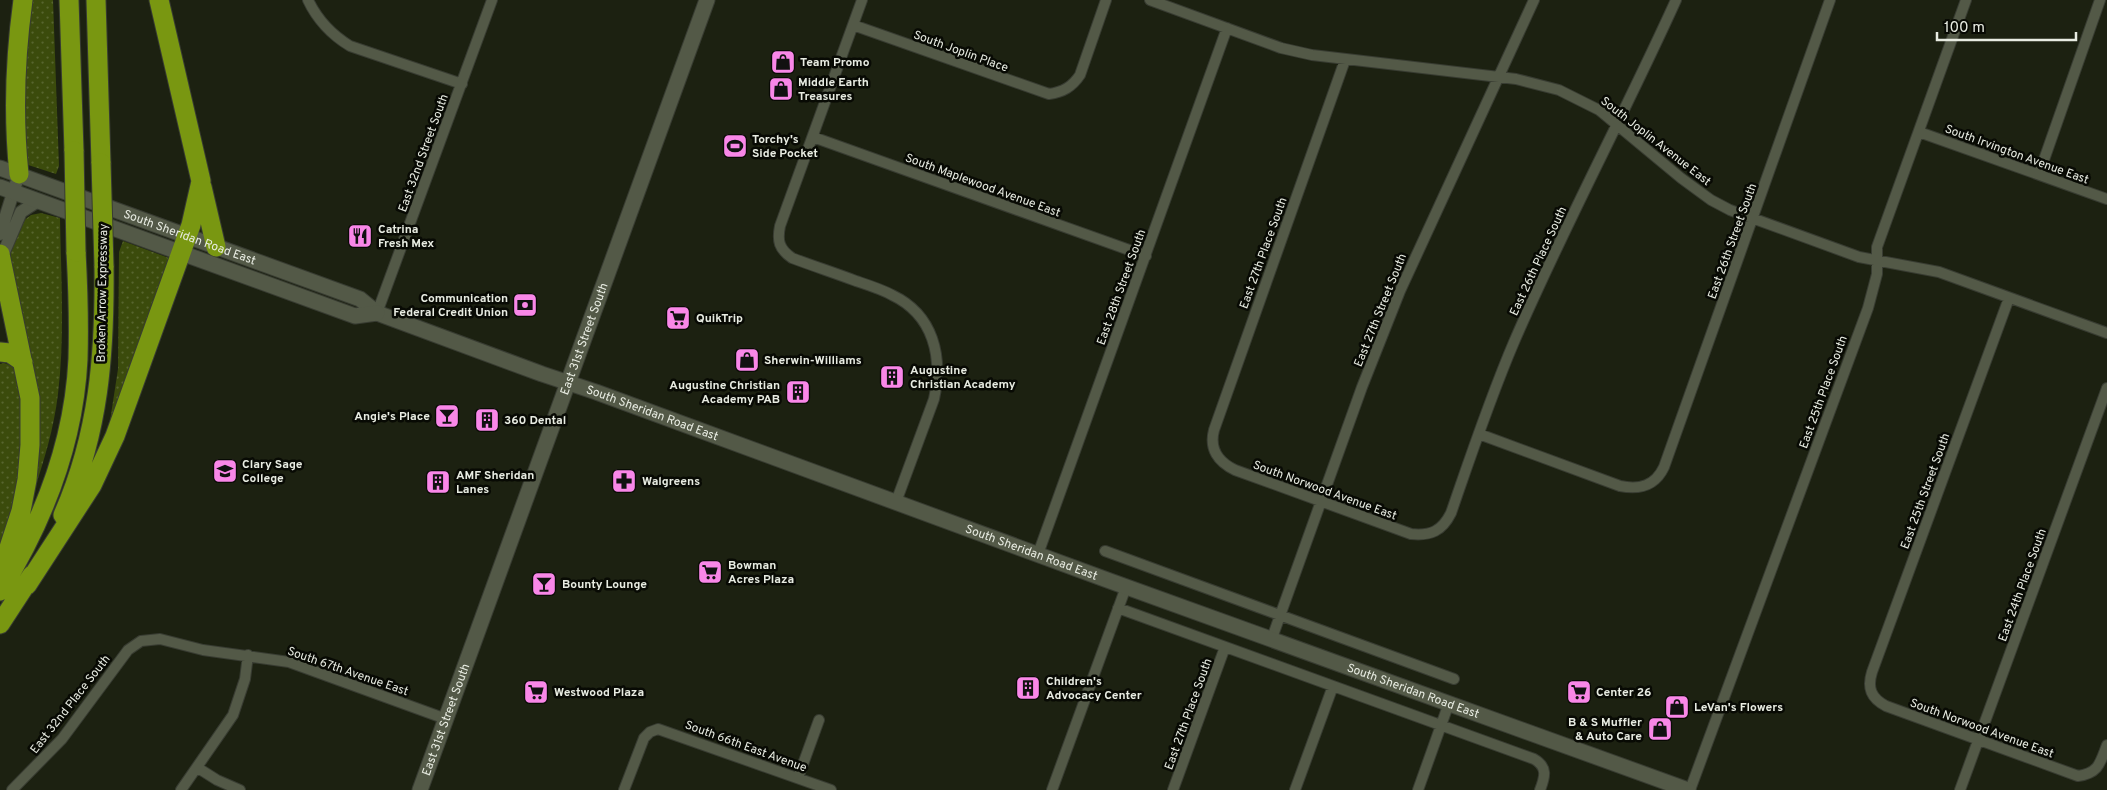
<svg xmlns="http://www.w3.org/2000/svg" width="2107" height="790" viewBox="0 0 2107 790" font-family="Overpass,sans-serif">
	<defs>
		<pattern id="grass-dots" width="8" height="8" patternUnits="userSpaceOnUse" patternTransform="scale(1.25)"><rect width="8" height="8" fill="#3b4b0c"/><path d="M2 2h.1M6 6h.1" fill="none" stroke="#57652f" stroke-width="1.8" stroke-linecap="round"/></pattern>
	</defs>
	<rect width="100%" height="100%" fill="#1c2111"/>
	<!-- grass -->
	<path fill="url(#grass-dots)" d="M27,0h26l6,166 -3,8 -34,-11z
		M41,213l19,5c1,59 5,118 -2,176 -4,34 -14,67 -25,100v-23l-25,-214 15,-36 8,-6z
		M123,241l46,17 -61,176 10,-65 1,-117z
		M4,363l12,4c5,21 5,39 5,61 0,43 -3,75 -21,115v-179z"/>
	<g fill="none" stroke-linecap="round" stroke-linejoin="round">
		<defs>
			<path id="minor" d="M308,0c9,19 24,35 42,46l112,38
				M862,0l-82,226c-3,15 -1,23 12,32 21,8 43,15 64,23 12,4 25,8 36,14 42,20 51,62 42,104l-38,103
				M1150,0l131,48 31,7 204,24 43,11 40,20 82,68 30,22 19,10 129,47 80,15 168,61
				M853,25l196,69c14,-2 23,-7 31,-19l26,-75
				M1345,60l-131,370c-5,19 4,32 21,40l176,64c20,2 31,-3 40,-21 20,-58 39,-115 63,-171 50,-116 110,-227 162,-342
				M1919,132l188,67
				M813,137l333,119
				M2039,174l61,-174
				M2009,298l-137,374c-5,16 -1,26 14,34l192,70c21,-3 22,-13 29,-31
				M377,313l115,-313
				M1479,434l141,52c20,4 35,0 44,-19l166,-467
				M1105,551l349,128
				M1038,554l189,-526
				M1118,608l416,151c14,8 11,18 6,31
				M1272,638l90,-251 38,-96 134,-291
				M198,768l19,12 23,10
				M798,778l21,-58
				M12,790l50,-51 66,-89 13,-9 19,-2 43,11 86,12 157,57
				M181,790l52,-75 12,-36 3,-24
				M624,790l20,-52 6,-6 8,-3 173,61
				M1052,790l74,-203
				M1173,790l52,-143
				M1295,790l38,-104
				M1418,790l31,-87
				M1690,790l178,-482 9,-34v-27l89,-247
				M1960,790l147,-402"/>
			<path id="tertiary" d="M0,234l19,-60
				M0,261l21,-49 17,-11"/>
			<g id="secondary">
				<path id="s1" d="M0,168l360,131 17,14 165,61 54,18 514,189 578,209"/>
				<path d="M0,187l355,129 22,-3"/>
				<path id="s2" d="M420,790l287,-790"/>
			</g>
			<path id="motorway" d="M69,0l5,151
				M96,0l5,163
				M19,174c-6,-58 -4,-116 4,-174
				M202,187l14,60
				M0,254l30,144v47l-3,35 -6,31 -21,64
				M0,352l10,1 13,9
				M63,515c36,-82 42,-161 41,-249
				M27,585l65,-100 23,-49 76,-211 10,-44 -42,-181
				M0,591c44,-71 74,-148 78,-232 1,-35 0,-71 -2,-107
				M0,624l32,-49"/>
		</defs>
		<!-- minor casing -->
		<use href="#minor" stroke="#383c32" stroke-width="12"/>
		<!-- tertiary casing -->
		<use href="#tertiary" stroke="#383c32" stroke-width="14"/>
		<!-- secondary casing -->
		<use href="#secondary" stroke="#383c32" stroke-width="17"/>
		<!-- motorway casing -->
		<use href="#motorway" stroke="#383c32" stroke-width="21"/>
		<!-- minor -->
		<use href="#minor" stroke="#535947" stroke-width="10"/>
		<!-- tertiary -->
		<use href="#tertiary" stroke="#535947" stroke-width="12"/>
		<!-- secondary -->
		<use href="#secondary" stroke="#535947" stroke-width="15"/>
		<!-- motorway -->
		<use href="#motorway" stroke="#799711" stroke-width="19"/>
		<defs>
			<path id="motorway-bridge" d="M74,151l2,101
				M101,163l3,103"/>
		</defs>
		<!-- motorway-bridge casing -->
		<use href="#motorway-bridge" stroke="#383c32" stroke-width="21" stroke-linecap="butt"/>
		<!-- motorway-bridge -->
		<use href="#motorway-bridge" stroke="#799711" stroke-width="19"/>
	</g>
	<!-- icons -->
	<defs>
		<symbol id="shop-square" viewBox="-11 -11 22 22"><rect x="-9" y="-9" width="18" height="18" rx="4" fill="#f987e8" stroke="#080a04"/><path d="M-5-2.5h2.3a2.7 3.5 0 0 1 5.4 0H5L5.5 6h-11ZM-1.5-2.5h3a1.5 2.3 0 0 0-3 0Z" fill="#111"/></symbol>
		<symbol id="stadium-square" viewBox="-11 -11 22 22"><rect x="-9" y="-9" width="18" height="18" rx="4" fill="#f987e8" stroke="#080a04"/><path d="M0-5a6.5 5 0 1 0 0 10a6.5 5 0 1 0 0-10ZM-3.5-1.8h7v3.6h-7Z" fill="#111"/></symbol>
		<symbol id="restaurant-square" viewBox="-11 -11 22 22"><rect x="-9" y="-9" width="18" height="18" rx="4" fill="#f987e8" stroke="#080a04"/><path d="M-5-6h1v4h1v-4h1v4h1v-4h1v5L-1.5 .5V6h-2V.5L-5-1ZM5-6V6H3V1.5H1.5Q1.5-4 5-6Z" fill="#111"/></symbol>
		<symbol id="bank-square" viewBox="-11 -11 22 22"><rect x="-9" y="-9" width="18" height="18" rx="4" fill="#f987e8" stroke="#080a04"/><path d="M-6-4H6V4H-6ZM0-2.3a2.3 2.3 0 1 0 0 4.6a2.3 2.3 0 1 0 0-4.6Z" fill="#111"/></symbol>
		<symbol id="supermarket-square" viewBox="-11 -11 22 22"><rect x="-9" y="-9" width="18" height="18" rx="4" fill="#f987e8" stroke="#080a04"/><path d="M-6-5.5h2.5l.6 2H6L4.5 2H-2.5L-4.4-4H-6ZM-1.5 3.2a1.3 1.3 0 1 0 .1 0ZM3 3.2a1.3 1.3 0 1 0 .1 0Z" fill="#111"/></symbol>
		<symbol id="building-square" viewBox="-11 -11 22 22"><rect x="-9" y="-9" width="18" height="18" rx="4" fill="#f987e8" stroke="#080a04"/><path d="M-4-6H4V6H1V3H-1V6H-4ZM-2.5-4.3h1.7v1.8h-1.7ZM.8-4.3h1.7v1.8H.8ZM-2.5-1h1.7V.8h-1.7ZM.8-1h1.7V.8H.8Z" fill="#111"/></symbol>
		<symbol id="bar-square" viewBox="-11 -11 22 22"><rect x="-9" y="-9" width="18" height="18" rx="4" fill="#f987e8" stroke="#080a04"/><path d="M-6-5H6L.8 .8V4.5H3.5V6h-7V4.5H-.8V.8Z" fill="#111"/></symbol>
		<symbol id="university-square" viewBox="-11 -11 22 22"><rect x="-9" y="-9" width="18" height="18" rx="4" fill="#f987e8" stroke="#080a04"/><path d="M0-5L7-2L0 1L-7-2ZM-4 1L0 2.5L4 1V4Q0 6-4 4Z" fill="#111"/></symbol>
		<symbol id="pharmacy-square" viewBox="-11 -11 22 22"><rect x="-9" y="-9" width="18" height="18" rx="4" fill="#f987e8" stroke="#080a04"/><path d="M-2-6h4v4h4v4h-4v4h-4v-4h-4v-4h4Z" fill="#111"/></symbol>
	</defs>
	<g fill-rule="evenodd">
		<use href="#shop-square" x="769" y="48" width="28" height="28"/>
		<use href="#shop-square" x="767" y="75" width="28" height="28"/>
		<use href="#stadium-square" x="721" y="132" width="28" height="28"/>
		<use href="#restaurant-square" x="346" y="222" width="28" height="28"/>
		<use href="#bank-square" x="511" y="291" width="28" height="28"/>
		<use href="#supermarket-square" x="664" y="304" width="28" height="28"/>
		<use href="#shop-square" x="733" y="346" width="28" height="28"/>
		<use href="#building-square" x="878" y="363" width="28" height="28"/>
		<use href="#building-square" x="784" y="378" width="28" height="28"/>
		<use href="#bar-square" x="433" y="402" width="28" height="28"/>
		<use href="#building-square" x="473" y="406" width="28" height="28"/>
		<use href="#university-square" x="211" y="457" width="28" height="28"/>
		<use href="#pharmacy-square" x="610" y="467" width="28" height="28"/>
		<use href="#building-square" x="424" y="468" width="28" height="28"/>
		<use href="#supermarket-square" x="696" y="558" width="28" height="28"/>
		<use href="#bar-square" x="530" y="570" width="28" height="28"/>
		<use href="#building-square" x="1014" y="674" width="28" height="28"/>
		<use href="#supermarket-square" x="522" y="678" width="28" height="28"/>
		<use href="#supermarket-square" x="1565" y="678" width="28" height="28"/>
		<use href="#shop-square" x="1663" y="693" width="28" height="28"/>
		<use href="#shop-square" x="1646" y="715" width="28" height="28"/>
	</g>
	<g text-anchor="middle" stroke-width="5" stroke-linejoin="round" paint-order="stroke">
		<!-- street labels -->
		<g font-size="12" fill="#e8ece2" stroke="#080a04">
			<text transform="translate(961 51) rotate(20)" y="4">South Joplin Place</text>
			<text transform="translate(1656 141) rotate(38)" y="4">South Joplin Avenue East</text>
			<text transform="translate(423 153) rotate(-70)" y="4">East 32nd Street South</text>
			<text transform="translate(2017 154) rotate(20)" y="4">South Irvington Avenue East</text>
			<text transform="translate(983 185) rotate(20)" y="4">South Maplewood Avenue East</text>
			<text dy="4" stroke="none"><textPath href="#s1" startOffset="202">South Sheridan Road East</textPath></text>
			<text transform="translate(1732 241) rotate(-70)" y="4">East 26th Street South</text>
			<text transform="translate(1263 253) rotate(-70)" y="4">East 27th Place South</text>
			<text transform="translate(1538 261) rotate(-65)" y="4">East 26th Place South</text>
			<text transform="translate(1121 287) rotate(-70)" y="4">East 28th Street South</text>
			<text transform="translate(102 293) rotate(-89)" y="4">Broken Arrow Expressway</text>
			<text transform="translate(1380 310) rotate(-68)" y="4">East 27th Street South</text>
			<text dy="4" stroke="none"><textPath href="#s2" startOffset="480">East 31st Street South</textPath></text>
			<text transform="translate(1823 392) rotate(-70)" y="4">East 25th Place South</text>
			<text dy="4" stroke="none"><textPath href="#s1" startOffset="698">South Sheridan Road East</textPath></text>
			<text transform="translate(1325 490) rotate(20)" y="4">South Norwood Avenue East</text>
			<text transform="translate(1925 491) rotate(-70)" y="4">East 25th Street South</text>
			<text dy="4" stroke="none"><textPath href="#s1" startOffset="1102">South Sheridan Road East</textPath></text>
			<text transform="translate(2022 585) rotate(-70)" y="4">East 24th Place South</text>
			<text transform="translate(348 671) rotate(19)" y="4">South 67th Avenue East</text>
			<text dy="4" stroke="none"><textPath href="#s1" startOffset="1508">South Sheridan Road East</textPath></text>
			<text transform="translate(70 704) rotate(-52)" y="4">East 32nd Place South</text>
			<text transform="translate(1188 714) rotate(-70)" y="4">East 27th Place South</text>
			<text dy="4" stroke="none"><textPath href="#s2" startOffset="75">East 31st Street South</textPath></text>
			<text transform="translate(1982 728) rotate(20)" y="4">South Norwood Avenue East</text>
			<text transform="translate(746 746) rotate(20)" y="4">South 66th East Avenue</text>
		</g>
		<!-- poi labels -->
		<g font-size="12" font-weight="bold" fill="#e8ece2" stroke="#080a04" text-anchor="start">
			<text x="800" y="66">Team Promo</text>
			<text x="798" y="86">Middle Earth<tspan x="798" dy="14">Treasures</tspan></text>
			<text x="752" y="143">Torchy's<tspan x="752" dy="14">Side Pocket</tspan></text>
			<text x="378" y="233">Catrina<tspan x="378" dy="14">Fresh Mex</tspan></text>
			<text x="508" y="302" text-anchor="end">Communication<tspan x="508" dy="14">Federal Credit Union</tspan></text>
			<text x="696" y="322">QuikTrip</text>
			<text x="764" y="364">Sherwin-Williams</text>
			<text x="910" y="374">Augustine<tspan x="910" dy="14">Christian Academy</tspan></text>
			<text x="780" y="389" text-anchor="end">Augustine Christian<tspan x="780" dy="14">Academy PAB</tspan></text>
			<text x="430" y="420" text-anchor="end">Angie's Place</text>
			<text x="504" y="424">360 Dental</text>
			<text x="242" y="468">Clary Sage<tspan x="242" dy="14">College</tspan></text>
			<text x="456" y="479">AMF Sheridan<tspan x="456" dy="14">Lanes</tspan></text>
			<text x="642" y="485">Walgreens</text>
			<text x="728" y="569">Bowman<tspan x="728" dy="14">Acres Plaza</tspan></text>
			<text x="562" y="588">Bounty Lounge</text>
			<text x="1046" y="685">Children's<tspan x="1046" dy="14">Advocacy Center</tspan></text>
			<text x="554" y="696">Westwood Plaza</text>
			<text x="1596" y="696">Center 26</text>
			<text x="1694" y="711">LeVan's Flowers</text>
			<text x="1642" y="726" text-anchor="end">B &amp; S Muffler<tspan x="1642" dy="14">&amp; Auto Care</tspan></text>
		</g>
	</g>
	<!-- scale -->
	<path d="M1937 32v8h139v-8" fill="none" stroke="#e8ece2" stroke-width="2.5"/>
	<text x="1944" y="32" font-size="15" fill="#e8ece2" stroke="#080a04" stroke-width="4" paint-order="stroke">100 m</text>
</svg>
